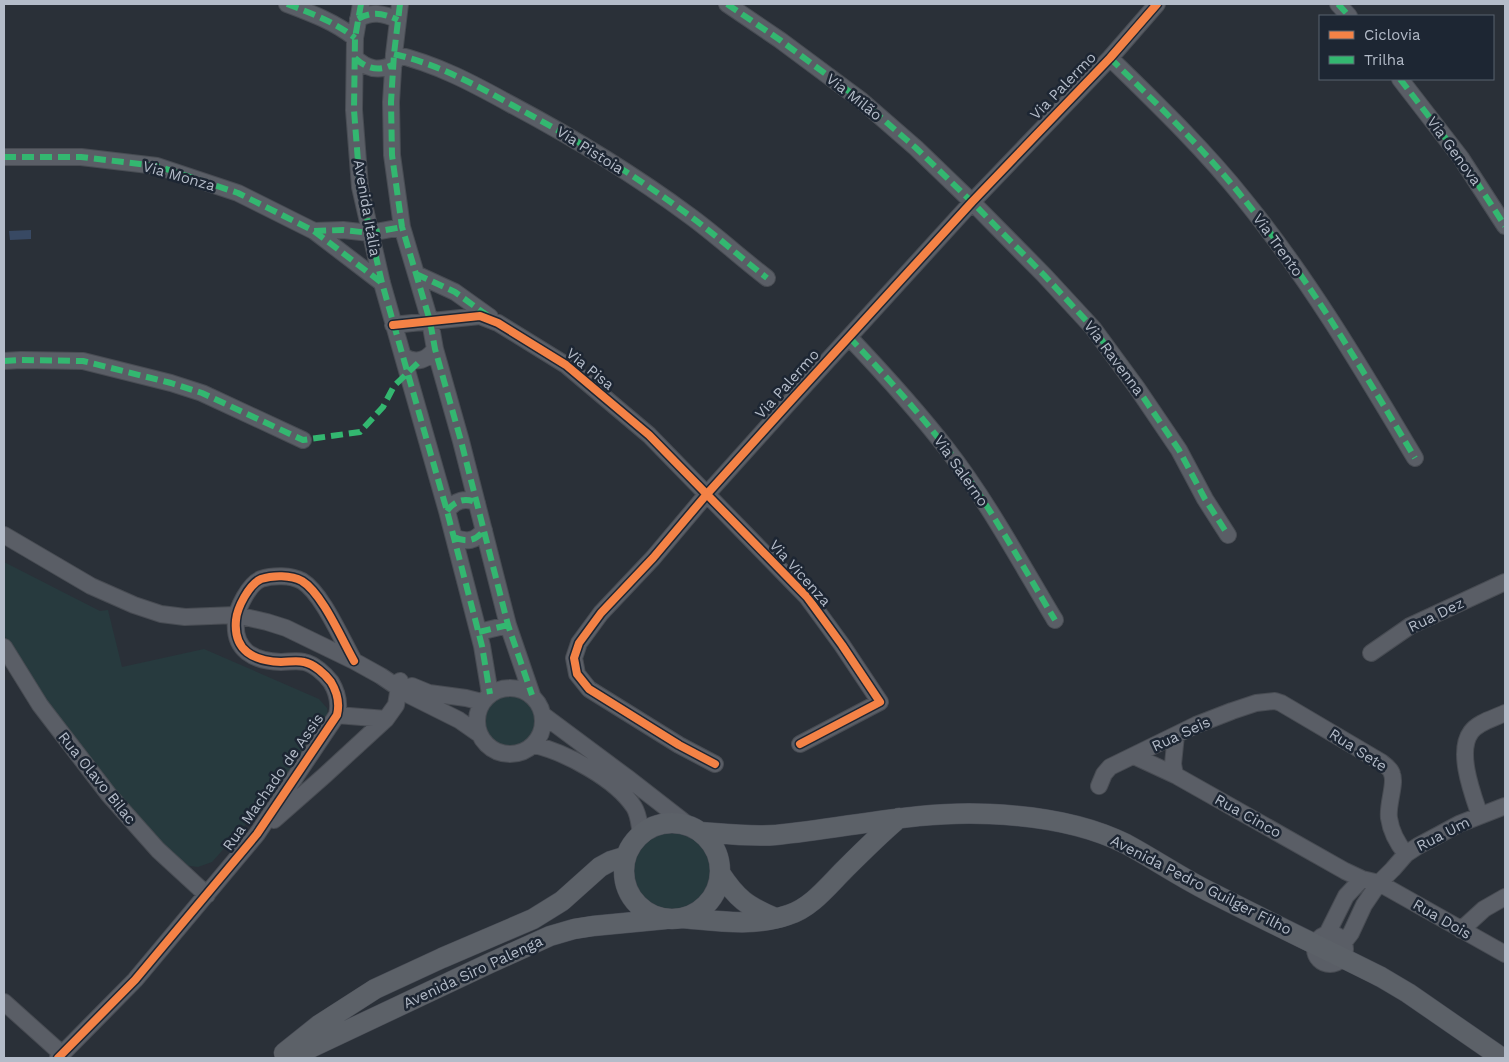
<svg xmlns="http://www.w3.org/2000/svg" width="1509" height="1062" viewBox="0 0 1509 1062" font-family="'Work Sans',sans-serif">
	<rect width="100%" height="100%" fill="#2a3038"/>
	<!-- green -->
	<path fill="#273a3e" d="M4,562l96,49 8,-1 14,57 82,-18 115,50 8,9 2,16 -9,17 -108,121 -14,5 -15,-2 -85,-91 -47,-64 -47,-75z
		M483 721a27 27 0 1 1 54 0a27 27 0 1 1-54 0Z
		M631 870a41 41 0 1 1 82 0a41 41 0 1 1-82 0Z"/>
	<!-- water -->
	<path fill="#384963" d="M31,230v9l-21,1 -1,-9z"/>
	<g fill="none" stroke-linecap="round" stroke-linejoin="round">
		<defs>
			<path id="minor" d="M287,4c24,9 48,18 68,34
				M361,4l-6,34 -1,72 6,77 22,96 65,228 35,135 8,48
				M400,4l-6,50 -3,48 1,53 10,72 28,94 5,28 26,92 47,184 24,70
				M727,4l53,36 82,61 54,47 56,54 72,73 49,53 44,60 42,62 26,49 23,36
				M1338,4l11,12
				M358,19c14,-8 25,-6 40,1
				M394,54c43,10 80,30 118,51 62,33 121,69 178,111 26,19 51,42 77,62
				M355,58c12,11 24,14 39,6
				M1110,58c46,45 93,90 133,140 66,81 119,171 172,260
				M1400,79l61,79 44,68
				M4,157h77l76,9 81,27 76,38 29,-1 27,3 32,-6
				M314,231l68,52
				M416,274l39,18 35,25
				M393,325l87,-9 18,7 68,42 83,70 158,162 35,48 38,57 -80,42
				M849,337c34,36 67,72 98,112 41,53 73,113 108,171
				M404,357c13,7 23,3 31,-8
				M4,361l17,-1 62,1 88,22 31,10 101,47
				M447,511c8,-11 19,-14 30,-8
				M4,535l87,51 43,19 27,9 24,3 51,-2 31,7 19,6 68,33 27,15 28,19 50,25 20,14
				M454,537c12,6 22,4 30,-7
				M479,632l29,-7
				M4,647l36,58 69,90 49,55 49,45
				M1371,653l39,-27 95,-44
				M412,686l17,7 37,5 16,4
				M477 721a33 33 0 1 1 66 0a33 33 0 1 1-66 0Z
				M337,715l49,4
				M543,715l86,64 58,45
				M534,745c31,7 82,34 100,62 5,8 5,17 7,26
				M1134,756l41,19 170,96 17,8 17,4 14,-14 13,-15 12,-8 41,-22 46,-18
				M715,764l-36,-19 -90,-56 -12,-15 -3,-16 5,-15 22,-30 52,-55 54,-64 80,-89 185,-203 138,-144 47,-54
				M1175,775l-2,-11 3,-29
				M1099,786l5,-12 6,-7 86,-42 36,-14 24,-8 19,-2 6,2 100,59c4,3 10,7 11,12 4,10 -5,31 -3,44 2,14 8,25 17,36
				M1480,816c-7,-21 -24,-64 -9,-84 7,-10 24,-14 34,-19
				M274,820l50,-44 62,-57 10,-14 4,-24
				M1461,930l23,-21 21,-12
				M1315 949a15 15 0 1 1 30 0a15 15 0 1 1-30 0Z
				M1327,934l19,-38 16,-17
				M1344,942l7,-9 13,-28 15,-22 126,71
				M4,1002l58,52
				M58,1058l77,-78 122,-146 80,-119c3,-12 0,-23 -6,-33 -6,-8 -17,-18 -27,-20 -8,-2 -15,0 -23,0 -27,-1 -48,-11 -45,-42 1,-12 13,-36 25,-41 12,-4 30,-4 41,2 20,12 40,59 52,80"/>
			<path id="major" d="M624 871a48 48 0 1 1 96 0a48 48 0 1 1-96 0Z
				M701,832c25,2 50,5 75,3 72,-7 142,-25 214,-21 46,2 94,9 136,30 28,15 54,33 82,47 57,29 115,57 173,86l27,16 94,65
				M720,873c17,26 27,33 55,45
				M682,918c35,3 73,9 106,-3 23,-7 40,-29 56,-45 18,-18 36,-36 55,-52
				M284,1053l35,-28 56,-36 67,-31 91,-39 29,-18 38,-34 11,-6 13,-4
				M289,1058l199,-94 62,-28 24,-7 19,-3 73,-7"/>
		</defs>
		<!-- minor casing -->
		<use href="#minor" stroke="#484c53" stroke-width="18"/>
		<!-- major casing -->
		<use href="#major" stroke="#484c55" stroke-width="21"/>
		<!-- minor -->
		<use href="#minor" stroke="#5a5e66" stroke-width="16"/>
		<!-- major -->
		<use href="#major" stroke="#5c6168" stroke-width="20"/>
		<!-- quiet -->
		<path stroke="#33b770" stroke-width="6" stroke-dasharray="12 6" stroke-linecap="butt" d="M287,4c24,9 48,18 68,34
			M361,4l-6,34 -1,72 6,77 22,96 65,228 35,135 8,48
			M400,4l-6,50 -3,48 1,53 10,72 28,94 5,28 26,92 47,184 24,70
			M727,4l53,36 82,61 54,47 56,54 72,73 49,53 44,60 42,62 26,49 23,36
			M1338,4l11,12
			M358,19c14,-8 25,-6 40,1
			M394,54c43,10 80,30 118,51 62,33 121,69 178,111 26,19 51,42 77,62
			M355,58c12,11 24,14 39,6
			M1110,58c46,45 93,90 133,140 66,81 119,171 172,260
			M1400,79l61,79 44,68
			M4,157h77l76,9 81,27 76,38 29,-1 27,3 32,-6
			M314,231l68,52
			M416,274l39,18 33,24
			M849,337c34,36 67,72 98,112 41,53 73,113 108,171
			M4,361l17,-1 62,1 88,22 31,10 101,47 57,-8 23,-25 11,-21 27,-26
			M447,511c8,-11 19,-14 30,-8
			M454,537c12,6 22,4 30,-7
			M479,632l29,-7"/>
		<defs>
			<path id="cycleway" d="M393,325l87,-9 18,7 68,42 83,70 158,162 35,48 38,57 -80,42
				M715,764l-36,-19 -90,-56 -12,-15 -3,-16 5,-15 22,-30 52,-55 54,-64 80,-89 185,-203 138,-144 47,-54
				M58,1058l77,-78 122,-146 80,-119c3,-12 0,-23 -6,-33 -6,-8 -17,-18 -27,-20 -8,-2 -15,0 -23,0 -27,-1 -48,-11 -45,-42 1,-12 13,-36 25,-41 12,-4 30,-4 41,2 20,12 40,59 52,80"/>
		</defs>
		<!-- cycleway casing -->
		<use href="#cycleway" stroke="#1d2633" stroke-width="11"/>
		<!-- cycleway -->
		<use href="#cycleway" stroke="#f48246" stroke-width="8"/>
	</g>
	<g text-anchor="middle" stroke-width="5" stroke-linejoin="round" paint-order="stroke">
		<!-- street labels -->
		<g font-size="15" fill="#b4bcc9" stroke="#1d2633">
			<text transform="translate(1063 86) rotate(-46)" y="5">Via Palermo</text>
			<text transform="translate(854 97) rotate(38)" y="5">Via Milão</text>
			<text transform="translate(590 150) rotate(32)" y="5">Via Pistoia</text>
			<text transform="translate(1454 151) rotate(54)" y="5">Via Genova</text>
			<text transform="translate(179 176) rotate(16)" y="5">Via Monza</text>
			<text transform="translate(367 208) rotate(80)" y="5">Avenida Itália</text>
			<text transform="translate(1278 245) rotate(54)" y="5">Via Trento</text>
			<text transform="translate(1114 358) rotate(53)" y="5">Via Ravenna</text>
			<text transform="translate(590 369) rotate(39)" y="5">Via Pisa</text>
			<text transform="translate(787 384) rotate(-48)" y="5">Via Palermo</text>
			<text transform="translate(961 471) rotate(55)" y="5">Via Salerno</text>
			<text transform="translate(800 573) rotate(48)" y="5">Via Vicenza</text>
			<text transform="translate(1436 615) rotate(-26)" y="5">Rua Dez</text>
			<text transform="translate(1181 734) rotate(-25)" y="5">Rua Seis</text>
			<text transform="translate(1358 750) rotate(33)" y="5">Rua Sete</text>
			<text transform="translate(97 778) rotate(51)" y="5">Rua Olavo Bilac</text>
			<text transform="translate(273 782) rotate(-55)" y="5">Rua Machado de Assis</text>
			<text transform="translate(1248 816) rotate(29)" y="5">Rua Cinco</text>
			<text transform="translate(1443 834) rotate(-27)" y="5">Rua Um</text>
			<text transform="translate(1201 885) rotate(27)" y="5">Avenida Pedro Guilger Filho</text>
			<text transform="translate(1442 919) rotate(30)" y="5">Rua Dois</text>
			<text transform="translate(473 972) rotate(-25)" y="5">Avenida Siro Palenga</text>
		</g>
	</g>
	<!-- border -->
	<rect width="1509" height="1062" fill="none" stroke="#b4bcc9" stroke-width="10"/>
	<!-- legend -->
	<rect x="1319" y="15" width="175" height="65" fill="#1d2633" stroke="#59626f"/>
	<rect x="1329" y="31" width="25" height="8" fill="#f48246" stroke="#59626f"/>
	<text x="1364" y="40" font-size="15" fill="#b4bcc9">Ciclovia</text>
	<rect x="1329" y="56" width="25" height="8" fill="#33b770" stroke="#59626f"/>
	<text x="1364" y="65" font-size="15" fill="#b4bcc9">Trilha</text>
</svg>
